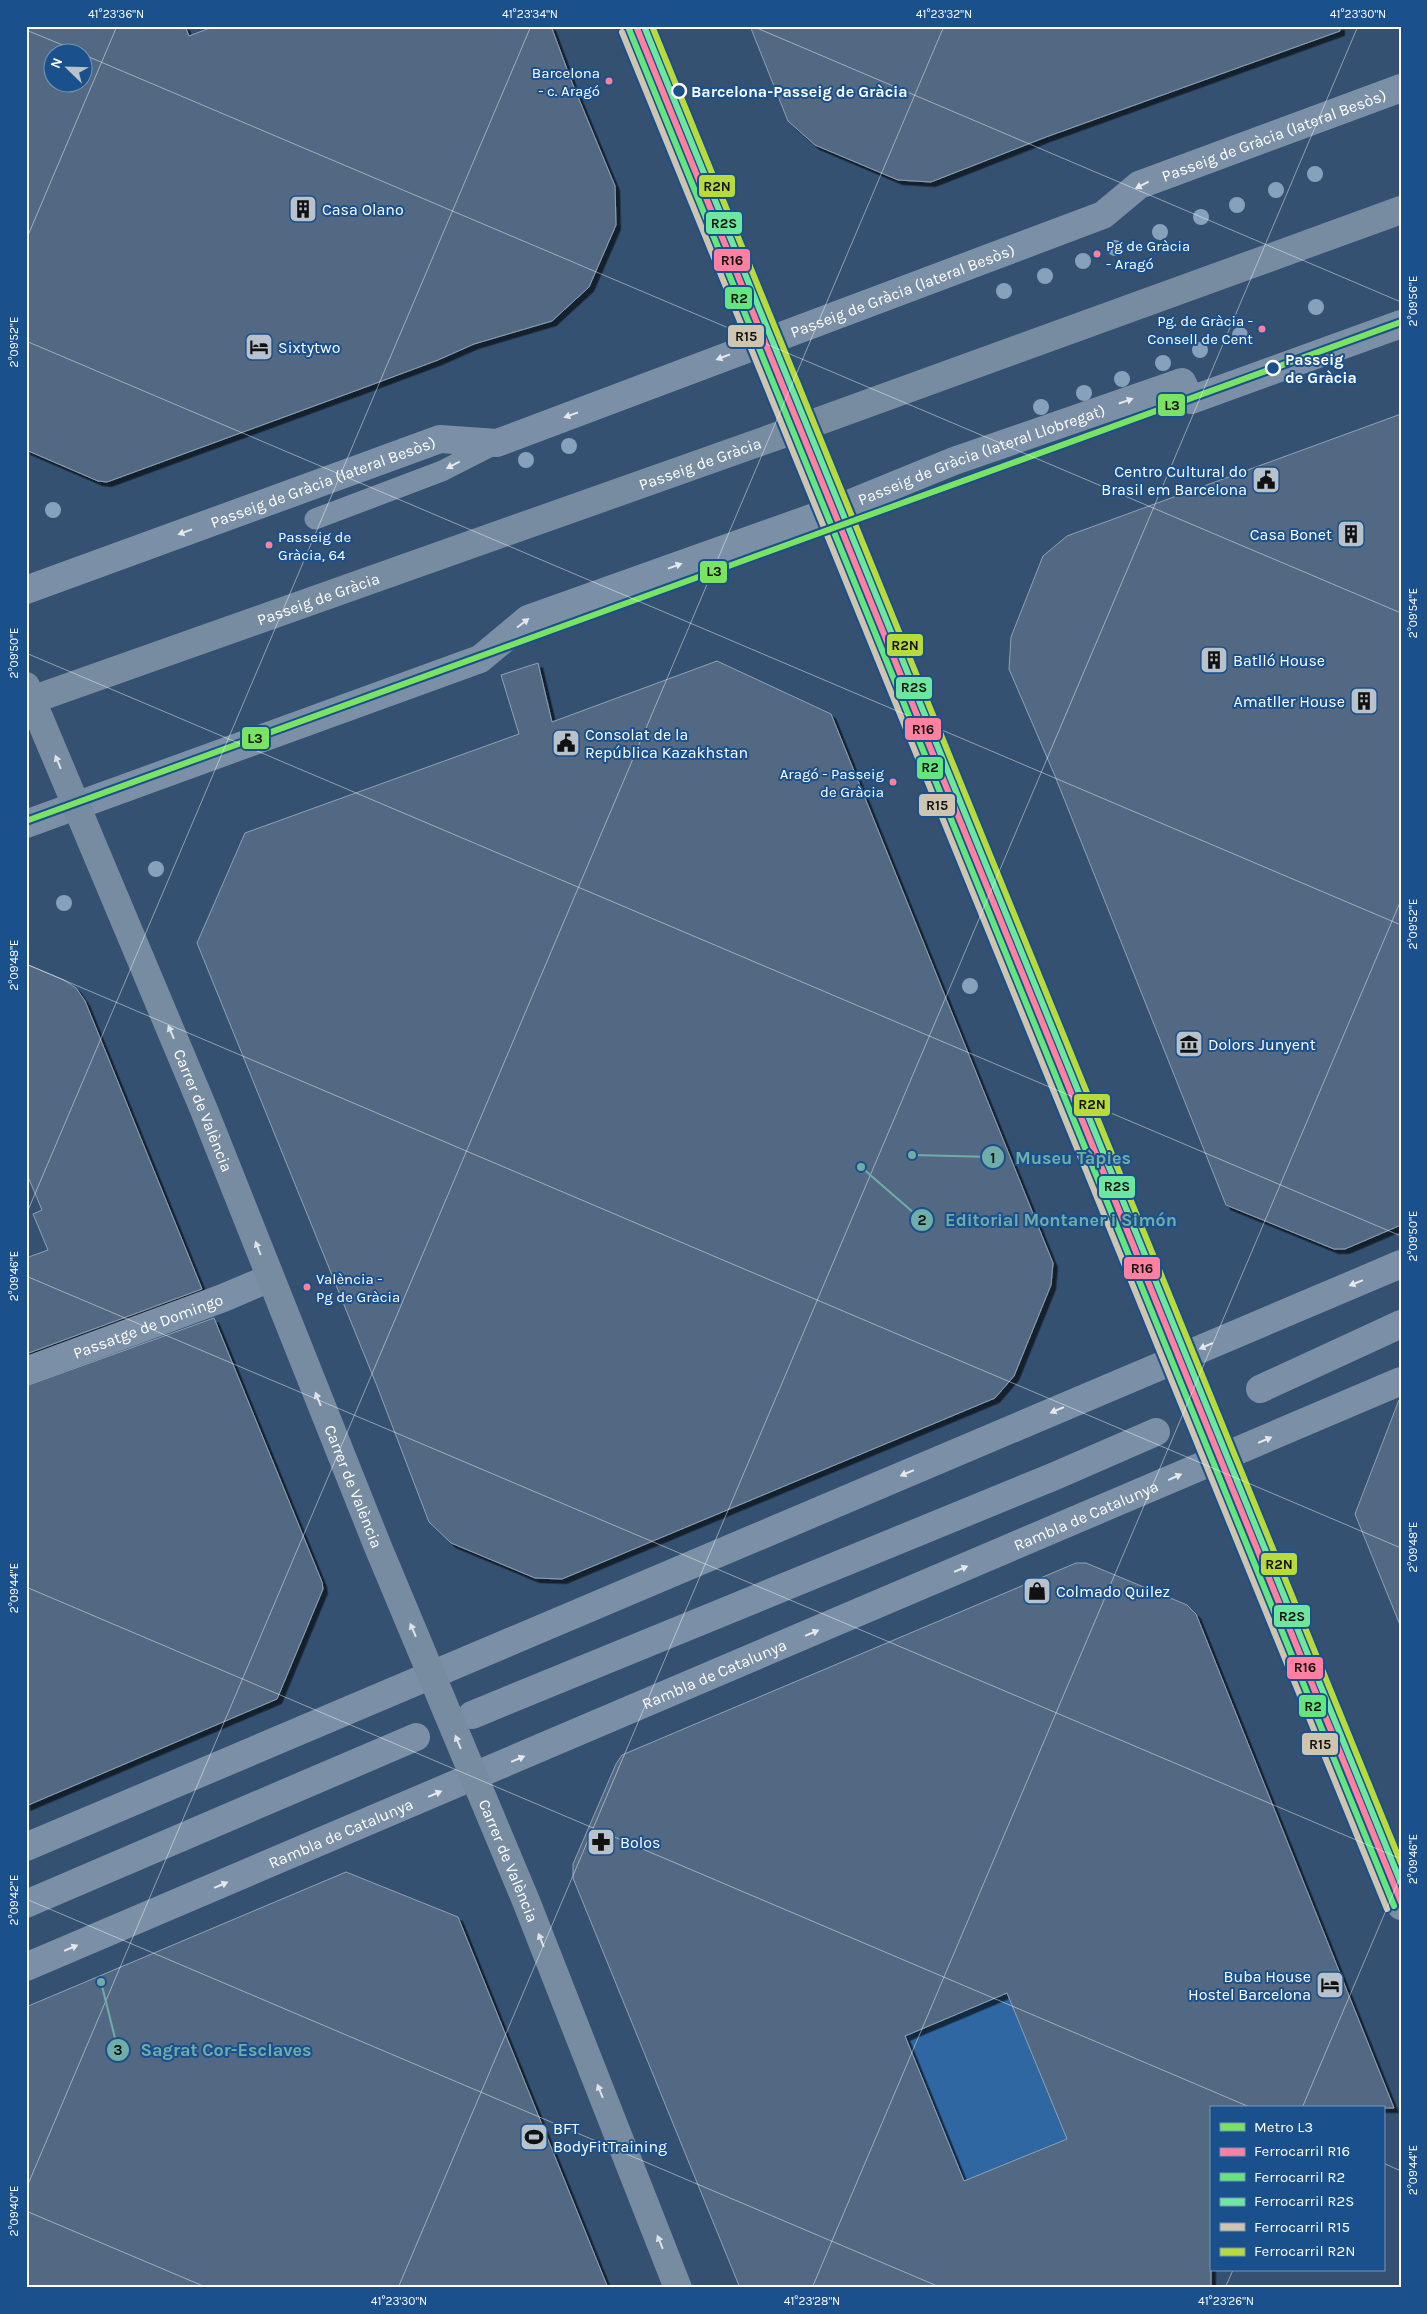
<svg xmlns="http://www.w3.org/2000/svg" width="1427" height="2314" viewBox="0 0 1427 2314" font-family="Karla,sans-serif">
	<defs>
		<filter id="shadow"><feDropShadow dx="4.5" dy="4.5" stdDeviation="0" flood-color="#0009"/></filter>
	</defs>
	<rect width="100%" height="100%" fill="#345171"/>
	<!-- green -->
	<path fill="#2e67a1" d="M1007,1993l60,146 -103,42 -59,-145z"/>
	<!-- building -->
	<path fill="#526983" stroke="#8fa1b4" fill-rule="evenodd" filter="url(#shadow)" d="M26,26h159l4,10 26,-10h336l20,54 44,106 1,39 -27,62 -37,34 -78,23 -36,16 -75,28 -256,94 -9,-1 -72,-31zM52,52h30v30h-30z
		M750,26h590v5l-294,106 -115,45 -33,-2 -83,-35 -27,-24z
		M1401,414v811l-56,24h-11l-108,-44 -171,-429 -46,-107 2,-32 32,-81 24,-20z
		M717,661l114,53 222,549 -2,22 -37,91 -19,22 -433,181 -27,-1 -84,-35 -22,-21 -52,-136 -180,-443 48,-110 274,-99 -18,-59 37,-12 14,59z
		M26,964l38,16 12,8 9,13 117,288 -176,65v-96l22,-8 -15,-36 9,-4 -16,-38z
		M214,1318l108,264 1,7 -46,110 -251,107v-420z
		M1399,1400h2l-1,225 -45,-111z
		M1076,1563h10l101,42 9,9 198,494h-183v180h-471l-167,-410v-14l43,-100 6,-9zM1007,1993l60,146 -103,42 -59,-145z
		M346,1872l112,45 150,371h-582v-281z"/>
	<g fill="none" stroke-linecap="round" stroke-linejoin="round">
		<!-- lane -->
		<path stroke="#7b90a6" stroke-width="21" d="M315,519l127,-48 55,-28"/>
		<!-- street -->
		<g stroke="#7b90a6" stroke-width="28">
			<path id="s1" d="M26,590l414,-151 57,4 606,-228 36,-30 262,-97"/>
			<path id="s2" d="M26,824l454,-165 48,-40 306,-109 120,-49 228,-79 9,18 210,-76"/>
			<path id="s3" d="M26,1371l197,-73 47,-20"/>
			<path d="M1260,1389l141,-65"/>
			<path d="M472,1715l583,-239 101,-44"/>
			<path d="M26,1847l1375,-583"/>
			<path d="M26,1904l390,-167"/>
			<path id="s4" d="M26,1967l1375,-586"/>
		</g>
		<!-- secondary -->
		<g stroke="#778ba1" stroke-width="28">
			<path id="s5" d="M26,686l178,424 174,437 148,354 152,387"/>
			<path id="s6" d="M26,702l774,-274 601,-218"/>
		</g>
		<!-- primary -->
		<path stroke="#7a8da3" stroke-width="28" d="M641,26l127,313 32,89 601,1478"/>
		<defs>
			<path id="rail-1" d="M636,26l765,1876"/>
			<path id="rail-2" d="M629,29l765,1877"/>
			<path id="rail-3" d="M644,26l757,1857"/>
			<path id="rail-4" d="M622,32l765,1877"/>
			<path id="rail-5" d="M652,26l749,1837"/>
		</defs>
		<!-- rail-1 casing -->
		<use href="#rail-1" stroke="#1a508b" stroke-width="10"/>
		<!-- rail-2 casing -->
		<use href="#rail-2" stroke="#1a508b" stroke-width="10"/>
		<!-- rail-3 casing -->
		<use href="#rail-3" stroke="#1a508b" stroke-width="10"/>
		<!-- rail-4 casing -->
		<use href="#rail-4" stroke="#1a508b" stroke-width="10"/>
		<!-- rail-5 casing -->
		<use href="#rail-5" stroke="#1a508b" stroke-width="10"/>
		<!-- rail-1 -->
		<use href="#rail-1" stroke="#ff80a1" stroke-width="6"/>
		<!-- rail-2 -->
		<use href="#rail-2" stroke="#65e57f" stroke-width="6"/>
		<!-- rail-3 -->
		<use href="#rail-3" stroke="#6de79f" stroke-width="6"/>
		<!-- rail-4 -->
		<use href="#rail-4" stroke="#cec4b0" stroke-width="6"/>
		<!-- rail-5 -->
		<use href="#rail-5" stroke="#b9da3c" stroke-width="6"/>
		<defs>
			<path id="metro-1" d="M26,821l1375,-499"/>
		</defs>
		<!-- metro-1 casing -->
		<use href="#metro-1" stroke="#1a508b" stroke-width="10"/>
		<!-- metro-1 -->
		<use href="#metro-1" stroke="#7ae363" stroke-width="6"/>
	</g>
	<!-- trees -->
	<g fill="#86a1bc">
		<circle cx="1315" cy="174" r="8"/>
		<circle cx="1276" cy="190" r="8"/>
		<circle cx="1237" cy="205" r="8"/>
		<circle cx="1201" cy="217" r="8"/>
		<circle cx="1160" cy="232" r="8"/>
		<circle cx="1115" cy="248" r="8"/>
		<circle cx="1083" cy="261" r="8"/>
		<circle cx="1045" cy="276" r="8"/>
		<circle cx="1004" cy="291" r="8"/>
		<circle cx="1316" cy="307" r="8"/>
		<circle cx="1240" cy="335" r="8"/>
		<circle cx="1200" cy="350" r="8"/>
		<circle cx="1163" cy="363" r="8"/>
		<circle cx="1122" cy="379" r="8"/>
		<circle cx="1084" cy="393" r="8"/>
		<circle cx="1041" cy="407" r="8"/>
		<circle cx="569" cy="446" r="8"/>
		<circle cx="526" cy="460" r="8"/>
		<circle cx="53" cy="510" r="8"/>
		<circle cx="156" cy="869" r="8"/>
		<circle cx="64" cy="903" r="8"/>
		<circle cx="970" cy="986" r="8"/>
	</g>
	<!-- one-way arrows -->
	<defs><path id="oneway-solid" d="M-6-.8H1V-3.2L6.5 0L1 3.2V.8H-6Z" transform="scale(1.25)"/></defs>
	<g fill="#e5e9ed">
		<use href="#oneway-solid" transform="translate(1142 185) rotate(153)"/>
		<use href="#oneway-solid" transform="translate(723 357) rotate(159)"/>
		<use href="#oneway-solid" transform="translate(1126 401) rotate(-19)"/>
		<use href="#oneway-solid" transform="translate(571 415) rotate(160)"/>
		<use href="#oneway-solid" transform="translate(453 465) rotate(153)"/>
		<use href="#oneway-solid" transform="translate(185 532) rotate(160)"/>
		<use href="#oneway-solid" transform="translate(675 566) rotate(-20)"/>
		<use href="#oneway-solid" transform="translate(523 623) rotate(-37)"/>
		<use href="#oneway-solid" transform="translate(1356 1283) rotate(158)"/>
		<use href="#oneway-solid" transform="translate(1206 1346) rotate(156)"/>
		<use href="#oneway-solid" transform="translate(1057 1410) rotate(157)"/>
		<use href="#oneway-solid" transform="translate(1265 1440) rotate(-23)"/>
		<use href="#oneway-solid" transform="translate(907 1473) rotate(157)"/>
		<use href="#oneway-solid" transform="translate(1175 1477) rotate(-24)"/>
		<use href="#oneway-solid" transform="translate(961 1569) rotate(-23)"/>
		<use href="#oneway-solid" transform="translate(812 1633) rotate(-23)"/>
		<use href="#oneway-solid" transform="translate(518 1759) rotate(-23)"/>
		<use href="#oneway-solid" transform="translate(435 1794) rotate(-23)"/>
		<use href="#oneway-solid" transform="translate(221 1885) rotate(-23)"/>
		<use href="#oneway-solid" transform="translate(71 1948) rotate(-23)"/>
	</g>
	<g fill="#dde2e8">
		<use href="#oneway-solid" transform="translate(58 762) rotate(-112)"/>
		<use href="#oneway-solid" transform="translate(171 1032) rotate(-113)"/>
		<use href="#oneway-solid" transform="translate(258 1248) rotate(-111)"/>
		<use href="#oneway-solid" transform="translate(318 1399) rotate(-112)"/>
		<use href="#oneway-solid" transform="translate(413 1630) rotate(-113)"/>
		<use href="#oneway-solid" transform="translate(458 1742) rotate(-112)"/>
		<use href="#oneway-solid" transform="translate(541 1940) rotate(-112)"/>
		<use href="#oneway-solid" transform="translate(600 2091) rotate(-112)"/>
		<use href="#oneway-solid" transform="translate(660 2242) rotate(-112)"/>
	</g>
	<!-- ticks -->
	<path fill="none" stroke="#fff" stroke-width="1" stroke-opacity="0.45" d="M752,26l649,276M26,30l54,22M82,54l1319,559M26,240l91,-214M26,341l1375,584M26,653l1375,583M26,964l1375,584M26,1215l505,-1189M26,1276l1375,583M26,1587l1226,521M26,1899l916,389M1302,2108l99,-233M1383,2163l18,8M26,2189l918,-2163M26,2211l182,77M398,2288l960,-2262M812,2288l589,-1388M1225,2288l8,-18"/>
	<!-- icons -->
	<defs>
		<symbol id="building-square" viewBox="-11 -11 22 22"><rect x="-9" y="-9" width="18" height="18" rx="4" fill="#b8c2cd" stroke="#1a508b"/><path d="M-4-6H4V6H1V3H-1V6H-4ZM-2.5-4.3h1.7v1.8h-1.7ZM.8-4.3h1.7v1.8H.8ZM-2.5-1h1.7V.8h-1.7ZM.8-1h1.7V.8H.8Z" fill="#111"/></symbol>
		<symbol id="hotel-square" viewBox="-11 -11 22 22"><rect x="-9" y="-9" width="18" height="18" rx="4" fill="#b8c2cd" stroke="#1a508b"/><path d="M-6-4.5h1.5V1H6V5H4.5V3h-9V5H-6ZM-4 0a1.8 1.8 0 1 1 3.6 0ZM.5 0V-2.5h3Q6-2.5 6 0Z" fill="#111"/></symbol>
		<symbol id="civic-square" viewBox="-11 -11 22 22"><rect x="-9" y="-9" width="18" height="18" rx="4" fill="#b8c2cd" stroke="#1a508b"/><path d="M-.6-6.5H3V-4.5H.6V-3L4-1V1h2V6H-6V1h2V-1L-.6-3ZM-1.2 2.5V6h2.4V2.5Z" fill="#111"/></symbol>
		<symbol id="museum-square" viewBox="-11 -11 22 22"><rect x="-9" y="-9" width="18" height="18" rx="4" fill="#b8c2cd" stroke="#1a508b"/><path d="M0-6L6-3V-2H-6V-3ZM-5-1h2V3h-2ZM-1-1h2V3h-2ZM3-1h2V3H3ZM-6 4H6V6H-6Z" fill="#111"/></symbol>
		<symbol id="shop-square" viewBox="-11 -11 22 22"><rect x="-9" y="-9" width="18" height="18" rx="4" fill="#b8c2cd" stroke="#1a508b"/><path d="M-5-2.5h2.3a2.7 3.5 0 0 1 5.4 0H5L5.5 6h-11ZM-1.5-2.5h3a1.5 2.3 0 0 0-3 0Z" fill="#111"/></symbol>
		<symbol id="pharmacy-square" viewBox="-11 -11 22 22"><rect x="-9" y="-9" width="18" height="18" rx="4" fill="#b8c2cd" stroke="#1a508b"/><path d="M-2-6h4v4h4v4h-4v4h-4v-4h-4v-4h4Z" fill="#111"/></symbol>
		<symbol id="stadium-square" viewBox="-11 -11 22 22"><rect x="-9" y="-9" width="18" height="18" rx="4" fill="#b8c2cd" stroke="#1a508b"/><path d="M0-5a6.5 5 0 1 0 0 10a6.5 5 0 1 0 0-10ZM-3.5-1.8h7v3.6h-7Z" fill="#111"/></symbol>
	</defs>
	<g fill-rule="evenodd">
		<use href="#building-square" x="287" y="193" width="32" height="32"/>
		<use href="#hotel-square" x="243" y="331" width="32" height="32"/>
		<use href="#civic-square" x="1250" y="464" width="32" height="32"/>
		<use href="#building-square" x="1335" y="518" width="32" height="32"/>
		<use href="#building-square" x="1198" y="644" width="32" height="32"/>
		<use href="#building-square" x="1348" y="685" width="32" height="32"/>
		<use href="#civic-square" x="550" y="727" width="32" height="32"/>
		<use href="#museum-square" x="1173" y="1028" width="32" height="32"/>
		<use href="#shop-square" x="1021" y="1575" width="32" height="32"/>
		<use href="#pharmacy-square" x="585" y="1826" width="32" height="32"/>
		<use href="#hotel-square" x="1314" y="1969" width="32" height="32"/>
		<use href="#stadium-square" x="518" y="2121" width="32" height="32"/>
	</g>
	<!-- markers -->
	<g fill="#ff8098" stroke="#1a508b" stroke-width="2">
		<circle cx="609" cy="81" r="4.5"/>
		<circle cx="1097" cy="254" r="4.5"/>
		<circle cx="1262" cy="329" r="4.5"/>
		<circle cx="269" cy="545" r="4.5"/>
		<circle cx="893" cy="782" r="4.5"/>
		<circle cx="307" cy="1287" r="4.5"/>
	</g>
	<g fill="#1a508b" stroke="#fff" stroke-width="2.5">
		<circle cx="679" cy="91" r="7"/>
		<circle cx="1273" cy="368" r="7"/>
	</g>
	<g text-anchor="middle" stroke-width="4" stroke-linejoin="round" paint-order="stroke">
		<!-- bus labels -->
		<g font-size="15" fill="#fff" stroke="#1a508b" text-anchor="end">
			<text x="600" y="78">Barcelona<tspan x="600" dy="18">- c. Aragó</tspan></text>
			<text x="1106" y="251" text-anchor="start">Pg de Gràcia<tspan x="1106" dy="18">- Aragó</tspan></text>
			<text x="1253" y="326">Pg. de Gràcia -<tspan x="1253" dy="18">Consell de Cent</tspan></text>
			<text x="278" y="542" text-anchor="start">Passeig de<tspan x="278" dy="18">Gràcia, 64</tspan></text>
			<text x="884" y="779">Aragó - Passeig<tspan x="884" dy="18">de Gràcia</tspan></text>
			<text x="316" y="1284" text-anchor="start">València -<tspan x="316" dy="18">Pg de Gràcia</tspan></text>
		</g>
		<!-- stop labels -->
		<g font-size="16" font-weight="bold" fill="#fff" stroke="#1a508b" text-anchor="start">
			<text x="691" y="97">Barcelona-Passeig de Gràcia</text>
			<text x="1285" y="365">Passeig<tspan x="1285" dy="18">de Gràcia</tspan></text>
		</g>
		<!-- street labels -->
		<g font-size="16" fill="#fff" stroke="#1a508b">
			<text dy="6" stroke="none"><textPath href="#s1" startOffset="1336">Passeig de Gràcia (lateral Besòs)</textPath></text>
			<text dy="6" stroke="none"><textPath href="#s1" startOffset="931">Passeig de Gràcia (lateral Besòs)</textPath></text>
			<text dy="6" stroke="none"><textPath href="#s2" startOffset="1028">Passeig de Gràcia (lateral Llobregat)</textPath></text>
			<text dy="6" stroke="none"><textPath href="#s6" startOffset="715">Passeig de Gràcia</textPath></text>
			<text dy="6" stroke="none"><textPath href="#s1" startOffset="316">Passeig de Gràcia (lateral Besòs)</textPath></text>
			<text dy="6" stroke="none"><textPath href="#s6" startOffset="310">Passeig de Gràcia</textPath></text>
			<text dy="6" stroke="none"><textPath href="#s5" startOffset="460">Carrer de València</textPath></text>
			<text dy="6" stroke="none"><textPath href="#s3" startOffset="130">Passatge de Domingo</textPath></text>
			<text dy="6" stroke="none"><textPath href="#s5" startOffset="865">Carrer de València</textPath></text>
			<text dy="6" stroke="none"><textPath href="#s4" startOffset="1152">Rambla de Catalunya</textPath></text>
			<text dy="6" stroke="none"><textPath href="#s4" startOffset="748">Rambla de Catalunya</textPath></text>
			<text dy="6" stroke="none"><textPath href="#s4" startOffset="342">Rambla de Catalunya</textPath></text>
			<text dy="6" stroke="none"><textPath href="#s5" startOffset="1270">Carrer de València</textPath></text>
		</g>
		<!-- poi labels -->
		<g font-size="16" fill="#fff" stroke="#1a508b" text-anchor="start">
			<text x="322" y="215">Casa Olano</text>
			<text x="278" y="353">Sixtytwo</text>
			<text x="1247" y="477" text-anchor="end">Centro Cultural do<tspan x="1247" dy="18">Brasil em Barcelona</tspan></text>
			<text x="1332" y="540" text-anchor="end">Casa Bonet</text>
			<text x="1233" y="666">Batlló House</text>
			<text x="1345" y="707" text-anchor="end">Amatller House</text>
			<text x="585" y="740">Consolat de la<tspan x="585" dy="18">República Kazakhstan</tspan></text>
			<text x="1208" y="1050">Dolors Junyent</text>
			<text x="1056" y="1597">Colmado Quilez</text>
			<text x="620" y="1848">Bolos</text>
			<text x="1311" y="1982" text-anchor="end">Buba House<tspan x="1311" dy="18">Hostel Barcelona</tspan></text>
			<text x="553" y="2134">BFT<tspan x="553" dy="18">BodyFitTraining</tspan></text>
		</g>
	</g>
	<!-- callouts -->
	<path fill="none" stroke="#6fada8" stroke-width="2" d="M912 1155L993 1157M861 1167L922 1220M101 1982L118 2050"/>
	<g fill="#6fada8" stroke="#1a508b" stroke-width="2">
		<circle cx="912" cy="1155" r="5"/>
		<circle cx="861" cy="1167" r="5"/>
		<circle cx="101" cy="1982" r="5"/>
		<circle cx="993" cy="1157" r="12"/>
		<circle cx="922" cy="1220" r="12"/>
		<circle cx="118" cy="2050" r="12"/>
	</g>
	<g font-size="15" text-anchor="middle" font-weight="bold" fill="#111">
		<text x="993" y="1163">1</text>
		<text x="922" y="1225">2</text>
		<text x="118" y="2055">3</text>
	</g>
	<g font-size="18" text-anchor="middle" font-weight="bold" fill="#6fada8" stroke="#1a508b" stroke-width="4" stroke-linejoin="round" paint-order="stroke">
		<text x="1073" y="1164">Museu Tàpies</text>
		<text x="1061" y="1226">Editorial Montaner i Simón</text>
		<text x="226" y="2056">Sagrat Cor-Esclaves</text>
	</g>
	<g stroke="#1a508b" stroke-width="2">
		<rect x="698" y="174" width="38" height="24" rx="5" fill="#b9da3c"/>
		<rect x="705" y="211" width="38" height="24" rx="5" fill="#6de79f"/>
		<rect x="713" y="248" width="38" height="24" rx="5" fill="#ff80a1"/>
		<rect x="724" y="286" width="29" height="24" rx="5" fill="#65e57f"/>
		<rect x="727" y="324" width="38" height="24" rx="5" fill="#cec4b0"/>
		<rect x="1157" y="393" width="29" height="24" rx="5" fill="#7ae363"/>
		<rect x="699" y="560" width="29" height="24" rx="5" fill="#7ae363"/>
		<rect x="886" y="633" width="38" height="24" rx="5" fill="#b9da3c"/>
		<rect x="895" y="676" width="38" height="24" rx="5" fill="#6de79f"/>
		<rect x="904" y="717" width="38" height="24" rx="5" fill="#ff80a1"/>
		<rect x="241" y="726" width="29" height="24" rx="5" fill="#7ae363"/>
		<rect x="916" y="756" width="28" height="24" rx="5" fill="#65e57f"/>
		<rect x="918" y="793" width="38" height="24" rx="5" fill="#cec4b0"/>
		<rect x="1073" y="1093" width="38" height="24" rx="5" fill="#b9da3c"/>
		<rect x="1098" y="1175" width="38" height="24" rx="5" fill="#6de79f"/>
		<rect x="1123" y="1256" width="38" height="24" rx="5" fill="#ff80a1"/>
		<rect x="1260" y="1552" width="38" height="24" rx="5" fill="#b9da3c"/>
		<rect x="1273" y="1604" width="38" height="24" rx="5" fill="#6de79f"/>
		<rect x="1286" y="1656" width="38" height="24" rx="5" fill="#ff80a1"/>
		<rect x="1298" y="1694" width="29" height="24" rx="5" fill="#65e57f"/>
		<rect x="1301" y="1732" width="38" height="24" rx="5" fill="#cec4b0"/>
	</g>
	<g font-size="14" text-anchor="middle" font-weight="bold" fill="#111">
		<text x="717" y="191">R2N</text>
		<text x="724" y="228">R2S</text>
		<text x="732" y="265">R16</text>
		<text x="739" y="303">R2</text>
		<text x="746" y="341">R15</text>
		<text x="1172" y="410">L3</text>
		<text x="714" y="576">L3</text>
		<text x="905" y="650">R2N</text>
		<text x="914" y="692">R2S</text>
		<text x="923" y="734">R16</text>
		<text x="255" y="743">L3</text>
		<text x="930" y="772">R2</text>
		<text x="937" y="810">R15</text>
		<text x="1092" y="1109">R2N</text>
		<text x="1117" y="1191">R2S</text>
		<text x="1142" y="1273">R16</text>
		<text x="1279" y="1569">R2N</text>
		<text x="1292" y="1621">R2S</text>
		<text x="1305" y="1672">R16</text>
		<text x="1313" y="1711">R2</text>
		<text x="1320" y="1749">R15</text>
	</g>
	<!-- border -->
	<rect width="1427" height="2314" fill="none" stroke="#1a508b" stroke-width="55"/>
	<!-- legend -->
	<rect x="1210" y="2106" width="175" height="165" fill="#1a508b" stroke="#7696b9"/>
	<rect x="1220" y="2123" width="25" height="8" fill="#7ae363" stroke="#7696b9"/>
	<text x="1254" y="2132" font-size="15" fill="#ffffff">Metro L3</text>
	<rect x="1220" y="2148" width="25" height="8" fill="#ff80a1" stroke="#7696b9"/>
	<text x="1254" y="2156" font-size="15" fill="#ffffff">Ferrocarril R16</text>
	<rect x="1220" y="2173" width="25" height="8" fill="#65e57f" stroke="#7696b9"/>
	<text x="1254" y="2182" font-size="15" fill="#ffffff">Ferrocarril R2</text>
	<rect x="1220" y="2198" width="25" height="8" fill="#6de79f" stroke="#7696b9"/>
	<text x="1254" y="2206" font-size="15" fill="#ffffff">Ferrocarril R2S</text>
	<rect x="1220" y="2223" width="25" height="8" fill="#cec4b0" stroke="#7696b9"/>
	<text x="1254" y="2232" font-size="15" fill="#ffffff">Ferrocarril R15</text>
	<rect x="1220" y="2248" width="25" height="8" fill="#b9da3c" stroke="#7696b9"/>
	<text x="1254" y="2256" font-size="15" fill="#ffffff">Ferrocarril R2N</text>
	<!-- north arrow -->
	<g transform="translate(68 68) rotate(293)"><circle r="24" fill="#1a508b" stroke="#7696b9"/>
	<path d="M0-4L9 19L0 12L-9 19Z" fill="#b8c2cd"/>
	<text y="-8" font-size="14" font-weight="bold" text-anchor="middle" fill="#ffffff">N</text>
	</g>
	<rect x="28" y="28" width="1372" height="2258" fill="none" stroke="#fff" stroke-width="2"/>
	<g font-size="12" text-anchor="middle" fill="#fff">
		<text x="116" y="18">41°23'36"N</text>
		<text x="530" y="18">41°23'34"N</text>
		<text x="944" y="18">41°23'32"N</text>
		<text x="1358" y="18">41°23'30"N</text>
		<text transform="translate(1413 301) rotate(-90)" y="4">2°09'56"E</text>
		<text transform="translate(14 342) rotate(-90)" y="4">2°09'52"E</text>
		<text transform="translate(1413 613) rotate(-90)" y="4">2°09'54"E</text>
		<text transform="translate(14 653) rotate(-90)" y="4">2°09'50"E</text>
		<text transform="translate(1413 924) rotate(-90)" y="4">2°09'52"E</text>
		<text transform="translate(14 965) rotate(-90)" y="4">2°09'48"E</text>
		<text transform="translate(1413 1236) rotate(-90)" y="4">2°09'50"E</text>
		<text transform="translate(14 1276) rotate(-90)" y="4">2°09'46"E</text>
		<text transform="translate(1413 1547) rotate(-90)" y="4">2°09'48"E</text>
		<text transform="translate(14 1588) rotate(-90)" y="4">2°09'44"E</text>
		<text transform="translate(1413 1859) rotate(-90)" y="4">2°09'46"E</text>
		<text transform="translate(14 1900) rotate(-90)" y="4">2°09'42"E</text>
		<text transform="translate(1413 2170) rotate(-90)" y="4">2°09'44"E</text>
		<text transform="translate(14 2211) rotate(-90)" y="4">2°09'40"E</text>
		<text x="399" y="2305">41°23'30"N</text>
		<text x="812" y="2305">41°23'28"N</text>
		<text x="1226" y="2305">41°23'26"N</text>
	</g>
</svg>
